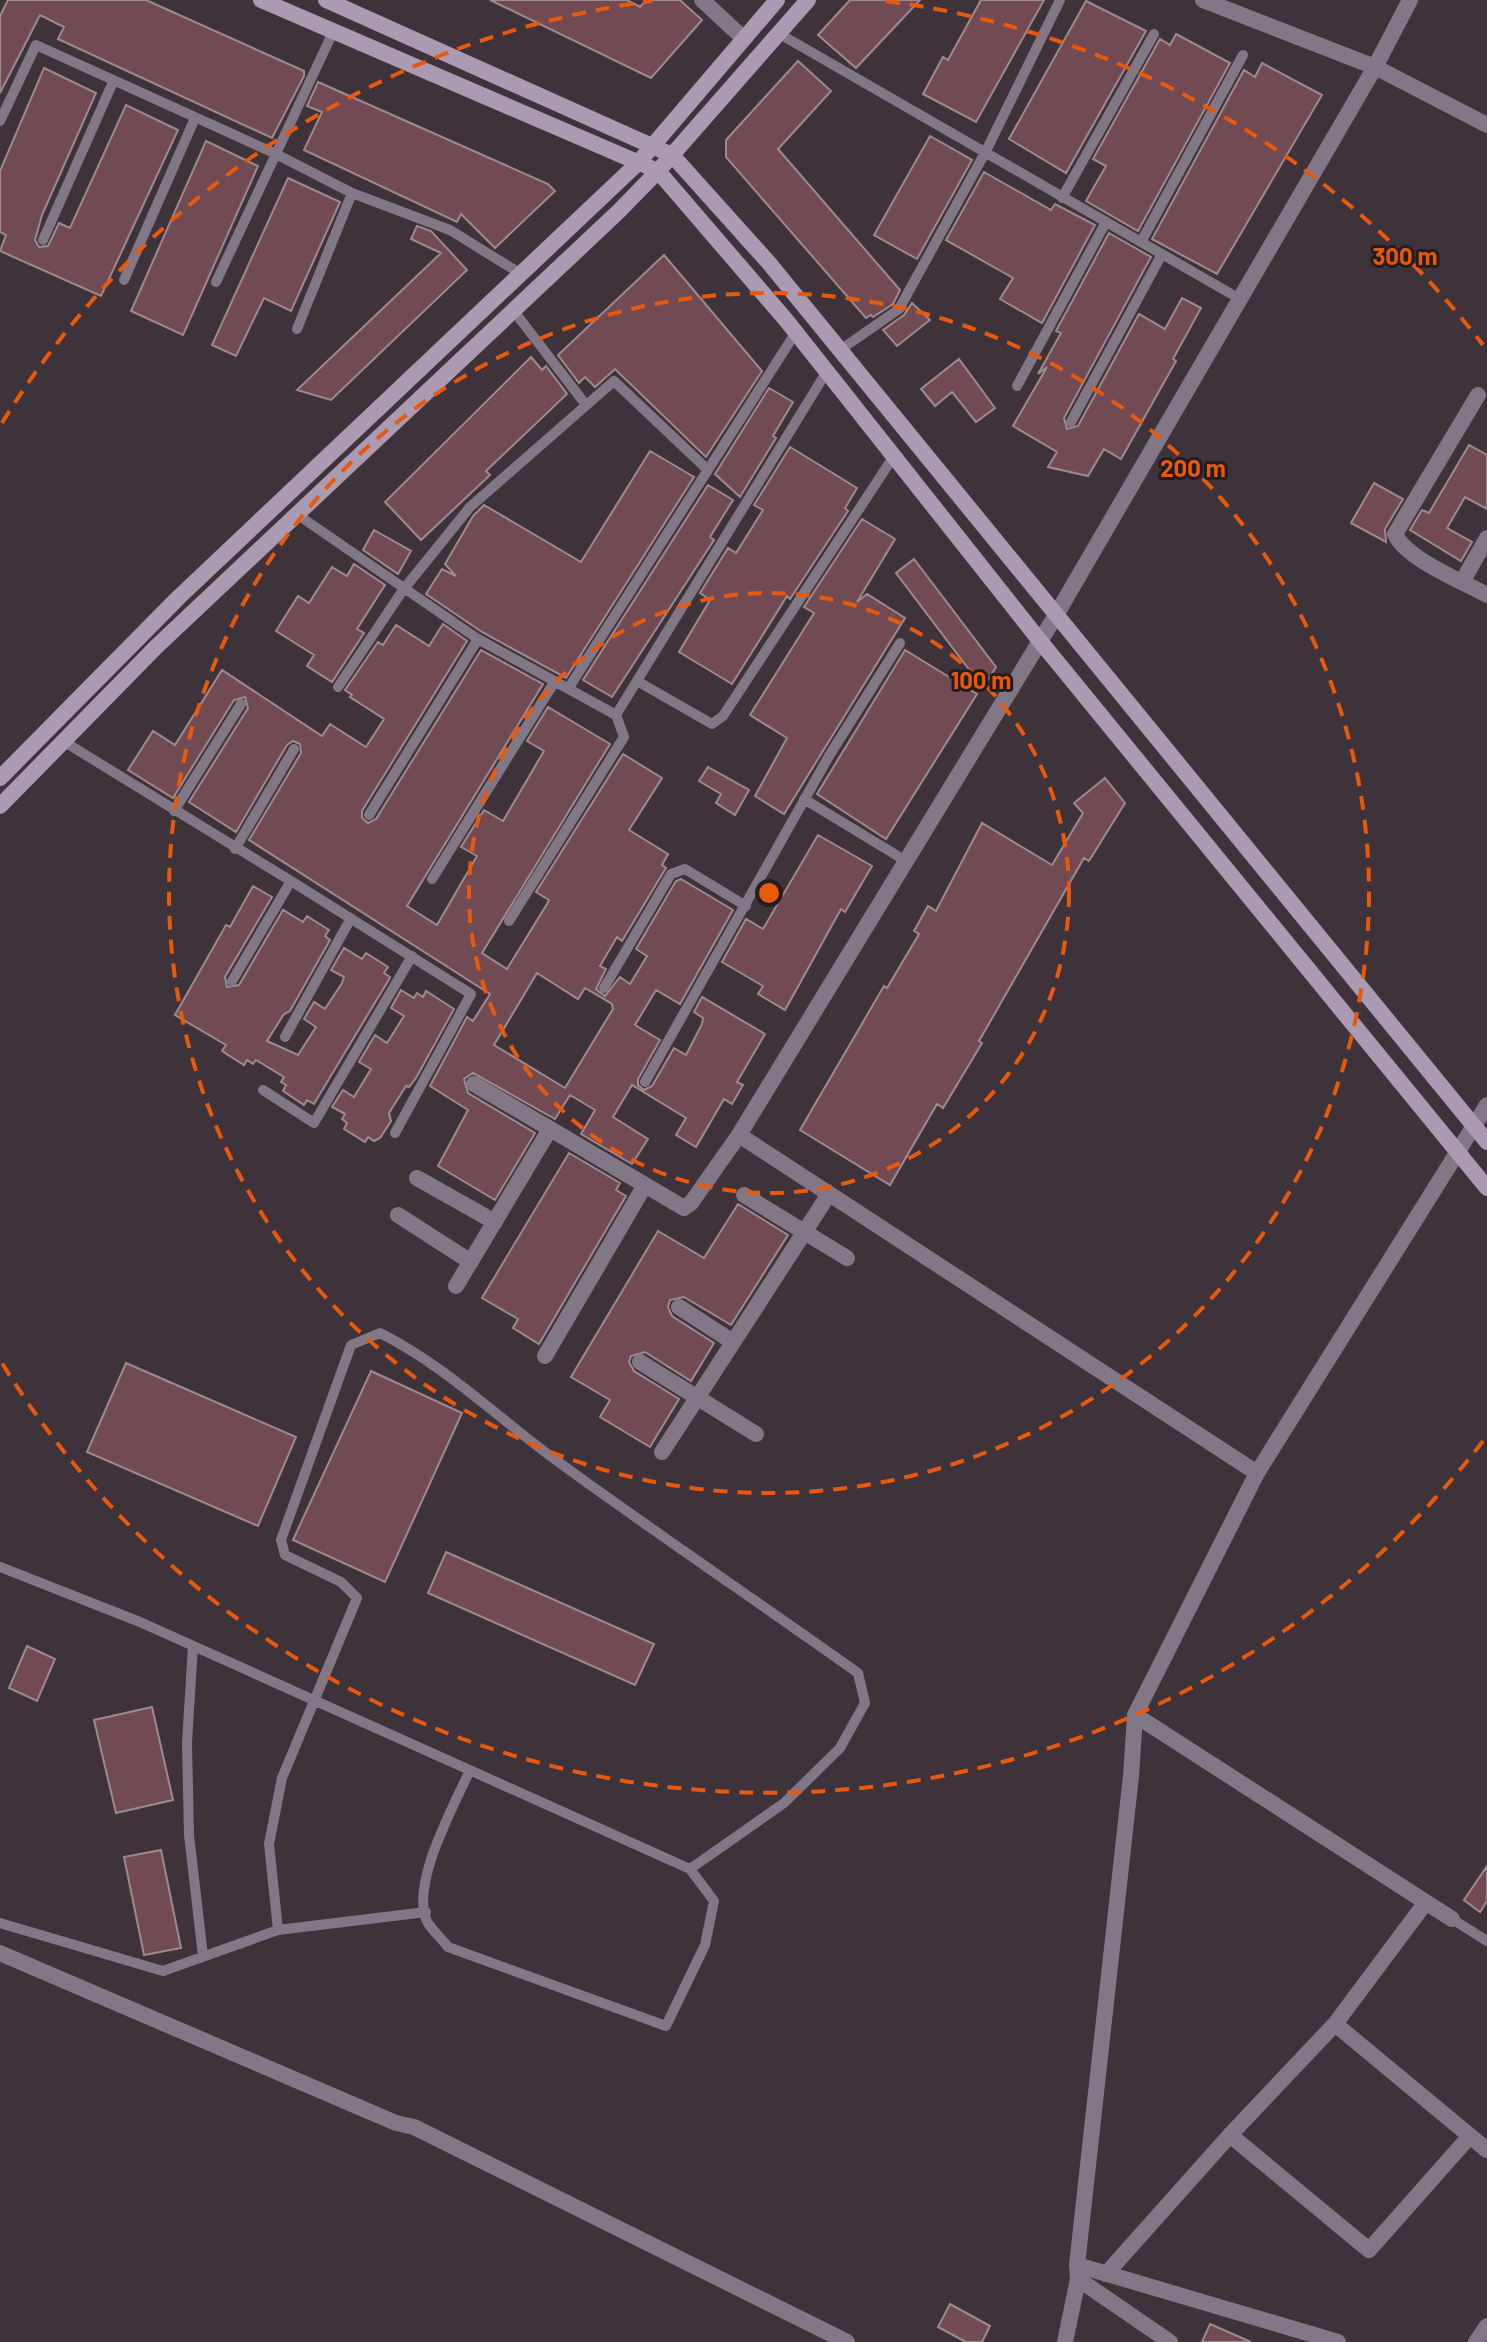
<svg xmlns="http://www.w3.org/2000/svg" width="1487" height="2342" viewBox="0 0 1487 2342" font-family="Barlow,sans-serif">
	<rect width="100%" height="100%" fill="#3f333b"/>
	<!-- building -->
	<path fill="#724a54" stroke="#9d8a8e" stroke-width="2" fill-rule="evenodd" d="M8,0h138l158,71v5l-32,62 -214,-99 6,-12 -24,-12 -40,78v-77z
		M490,0h137l13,7 6,-7h34l22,20 -51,58z
		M850,0h70l-64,68 -38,-33z
		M981,0h63l-68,122 -53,-28 20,-37 5,3z
		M1086,1l60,30 -80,142 -57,-34z
		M1176,34l54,29 -92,168 -52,-30 20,-35 -13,-7 67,-120 10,6z
		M798,61l33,30 -53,58 122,141 -7,14 -20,13 -2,-2 -5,3 -140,-161v-17z
		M1262,63l60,32 -105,179 -65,-35 92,-169 11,7z
		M44,68l52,25 -54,122 -7,25 4,7 9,-1 11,-23 11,5 56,-123 52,25 -77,166 -101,-45 6,-16 -6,-3v-61z
		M318,82l230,102 7,7 -60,57 -34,-34 -4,8 -153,-72 18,-38 -15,-6z
		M930,136l42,24 -55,99 -43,-24z
		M206,141l52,25 -75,169 -52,-24z
		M984,172l67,38 4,-6 40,21 -53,98 -42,-24 13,-21 -67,-38z
		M288,178l52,24 -49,109 -27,-13 -28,58 -24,-11z
		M417,226l14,5 36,39 -136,130 -34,-10 144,-137 -30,-14z
		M1109,233l42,24 -87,161 3,11 11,-3 61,-112 26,15 17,-31 19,10 -28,51 3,2 -55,98 -17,-10 -16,27 -40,-9 9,-15 -44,-26 34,-59 -9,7 23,-41 -5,-2z
		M664,255l98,116 -56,86 -91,-88 -20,18 -10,-10 -6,6 -21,-28z
		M912,303l18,17 -33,26 -14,-16 21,-15z
		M531,357l11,13 4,-4 21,28 -81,77 4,4 -69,65 -36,-38z
		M959,359l36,49 -19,14 -24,-30 -17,14 -14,-17z
		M769,388l24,14 -20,34 3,2 -36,59 -25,-23z
		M1469,445l18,10v54l-22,-12 -18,31 25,14 -11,19 -51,-31 12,-20 7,3z
		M790,447l67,41 -12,20 3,3 -58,88 -3,-3 -55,88 -53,-32 31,-52 -10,-7 28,-45 8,5 27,-43 -9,-5z
		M650,451l44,26 -128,201 -84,-46 -56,-38 16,-25 14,7 -11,-12 28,-48 11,-11 97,57z
		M1374,483l29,16 -18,30 1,13 -35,-19z
		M708,485l25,15 -23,37 4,3 -102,157 -29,-17z
		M862,519l33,20 -38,63 10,-8 38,24 -121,196 -29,-18 32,-58 -37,-23 64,-102 -10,-6z
		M374,530l37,21 -13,23 -35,-24z
		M914,559l82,108 -13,21 -87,-115z
		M354,564l31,21 -28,44 7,4 -32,49 -25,-16 7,-11 -38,-24 22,-35 11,7 23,-36 15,9z
		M443,624l24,17 -105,170v7l6,5 8,-4 105,-169 62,34 -136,222 30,19 40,-69 -16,-9 23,-37 19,11 41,-70 -17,-10 21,-34 62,37 -128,209 25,16 40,-65 2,-4 -13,-8 87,-138 39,24 -33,52 39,24 -6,11 4,3 -44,73 -5,-4 -17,29 6,3 -10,20 9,7 15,-19 10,7 17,-28 -11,-7 40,-68 5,-2 52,31 -53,94 -24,-14 -21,35 25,15 -22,39v6l6,5 8,-4 22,-38 12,7 16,-31 1,-6 -9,-6 8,-15 63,37 -28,48 6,3 -11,19 -8,-5 -28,48 -20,-12 10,-17 -54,-33 -19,32 35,22 -16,25 -51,-30 14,-24 -25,-15 -15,24 -82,-46 -9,6 4,14 67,40 -40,67 -57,-34 30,-56 -38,-24 37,-69 6,4 17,-27 -241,-154 52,-87 -1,-9 -7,-3 -6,4 -51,87 -47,-30 59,-94 -3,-11 -11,3 -61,98 -45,-28 25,-39 22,14 47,-75 100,66 8,-12 36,23 18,-28 -34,-22 2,-2 -7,-5 33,-48 5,3 13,-20 33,21zM537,973l41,26 7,-11 27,16 1,5 -48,79 -71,-43z
		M905,650l72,44 -91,145 -69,-45z
		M708,767l41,23 -14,25 -19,-12 5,-9 -22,-13z
		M1105,778l20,25 -36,58 -5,-3 -105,183 3,2 -39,65 -6,-4 -47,81 -90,-55 84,-144 3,2 32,-54 -5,-3 14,-25 8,5 46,-88 70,42 31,-52 -9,-10z
		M818,835l54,31 -27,46 -4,-3 -56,101 -27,-16 5,-8 -41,-24 24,-43 17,10z
		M253,886l19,11 -47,80 2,10 12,-2 44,-75 20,12 4,-6 22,14 -4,6 5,4 -40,71 -6,3 -17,27 31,14 18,-28 -12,-8 10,-17 11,7 17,-26 2,-6 -13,-7 13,-22 18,11 4,-6 22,14 -4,6 6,4 -2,4 -74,123 -7,-4 -3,5 -21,-14 3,-6 -5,-3 3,-5 -28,-17 -3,4 -6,-4 -3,5 -22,-14 4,-6 -51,-30 51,-90 4,2z
		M401,990l13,8 3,-5 6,4 3,-6 28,18 -38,69 -7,9 -3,-1 -17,27 2,8 -11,17 -6,3 -6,-4 -3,5 -21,-13 3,-6 -5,-4 3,-5 -13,-7 11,-17 11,7 17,-28 -12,-7 16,-27 12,8 17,-27 -13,-8z
		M569,1153l51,30 -4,7 10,6 -87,148 -26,-16 5,-9 -36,-21z
		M738,1204l50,31 -57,90 -47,-28 -14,3 -2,7 4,9 42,27 -23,38 -46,-29 -14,4 -2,6 5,9 45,28 -29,48 -50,-30 10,-17 -39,-23 87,-146 46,27z
		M126,1363l170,74 -38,89 -171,-74z
		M371,1371l91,42 -77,169 -92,-42z
		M446,1552l208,92 -19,41 -207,-92z
		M27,1646l28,13 -18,42 -28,-13z
		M152,1707l21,93 -57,13 -22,-93z
		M161,1850l20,98 -37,7 -20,-98z
		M1487,1866v35l-7,11 -16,-12z
		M950,2304l40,22 -8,16h-16l-28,-15z
		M1210,2324l41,18h-49z"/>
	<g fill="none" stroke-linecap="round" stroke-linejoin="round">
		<!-- lane -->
		<path stroke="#817786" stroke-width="10" d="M778,33l462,266
			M0,121l36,-76 238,108 78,40 98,37 71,44
			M1062,198l92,-164
			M43,240l70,-158
			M1141,242l102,-187
			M124,280l71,-162
			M216,282l117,-250
			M513,310l73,95
			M297,329l55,-136
			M840,350l59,-41 87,-158 74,-151
			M1017,386l89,-164
			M1071,422l91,-168
			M298,515l180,124 -109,176
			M478,639l138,76 8,22 -115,184
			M637,681l75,43 11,-8 171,-260
			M338,687l65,-97 67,-83 144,-126 94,89
			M568,689l228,-357
			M616,715l211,-344
			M63,741l228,140
			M804,799l102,62
			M174,811l67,-107
			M235,849l59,-100
			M432,879l123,-198
			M232,981l59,-100 180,113 -76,139
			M604,988l67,-114 14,-5 61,37
			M285,1037l66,-119
			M645,1082l184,-326 71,-113
			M263,1090l51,33 98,-167
			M0,1567l140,55 550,247 24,32 -9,44 -39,81 -218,-79c-6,-8 -15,-16 -20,-24 -20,-36 27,-119 42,-153
			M193,1646l-6,97 2,92 14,121
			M1452,1919l35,22
			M0,1923l163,48 115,-41 148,-18
			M278,1930l-9,-86 13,-66 75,-180 -16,-16 -56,-27 -4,-15 70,-195 29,-12c64,32 116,83 173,125 101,74 204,143 305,215l7,30 -25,45 -56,55 -94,66"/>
		<!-- street -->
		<path stroke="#817786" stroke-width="16" d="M702,0l41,38
			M1203,0l172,67 112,58
			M1478,395l-83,139c11,25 67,47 92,61
			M1462,582l25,-44
			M474,1084l210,124 7,-5 48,-68
			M417,1178l78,44
			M744,1195l103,63
			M398,1215l73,47
			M456,1286l94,-157
			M679,1307l54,35
			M545,1356l100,-171
			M640,1362l116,72
			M662,1452l167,-258
			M1257,1473l-518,-338 317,-520 319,-548 35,-67
			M1452,1919l-317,-204 122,-242 230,-368
			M0,1953l396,170 18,4 433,215
			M1335,2024l91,-122
			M1470,2136l-101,114 -139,-115 105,-111 152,126
			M1077,2265l261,77
			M1106,2274l124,-139
			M1078,2279l92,63
			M1065,2342l13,-63 -1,-14 54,-489 4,-61
			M1476,2342l11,-16"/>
		<!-- secondary -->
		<path stroke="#aa9ab2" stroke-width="16" d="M261,0l397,171 128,149 254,321 447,547
			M326,0l346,155 97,108 718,879
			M0,778l179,-181 459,-434 139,-163
			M0,806l156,-159 462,-435 40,-41 150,-171"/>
	</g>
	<!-- distance rings -->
	<g fill="none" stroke="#e8590c" stroke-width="4" stroke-dasharray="14 10">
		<circle cx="769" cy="893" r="300"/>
		<circle cx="769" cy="893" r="600"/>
		<path d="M1483 1441A900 900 0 0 1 2 1363M2 423A900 900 0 0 1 652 1M886 1A900 900 0 0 1 1483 345"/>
	</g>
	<circle cx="769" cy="893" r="12" fill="#e8590c" stroke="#221d20" stroke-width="4"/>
	<g font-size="24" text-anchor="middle" font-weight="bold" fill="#e8590c" stroke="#221d20" stroke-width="6" stroke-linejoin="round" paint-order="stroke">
		<text x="1405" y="265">300 m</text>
		<text x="1193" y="477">200 m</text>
		<text x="981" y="689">100 m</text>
	</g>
</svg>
